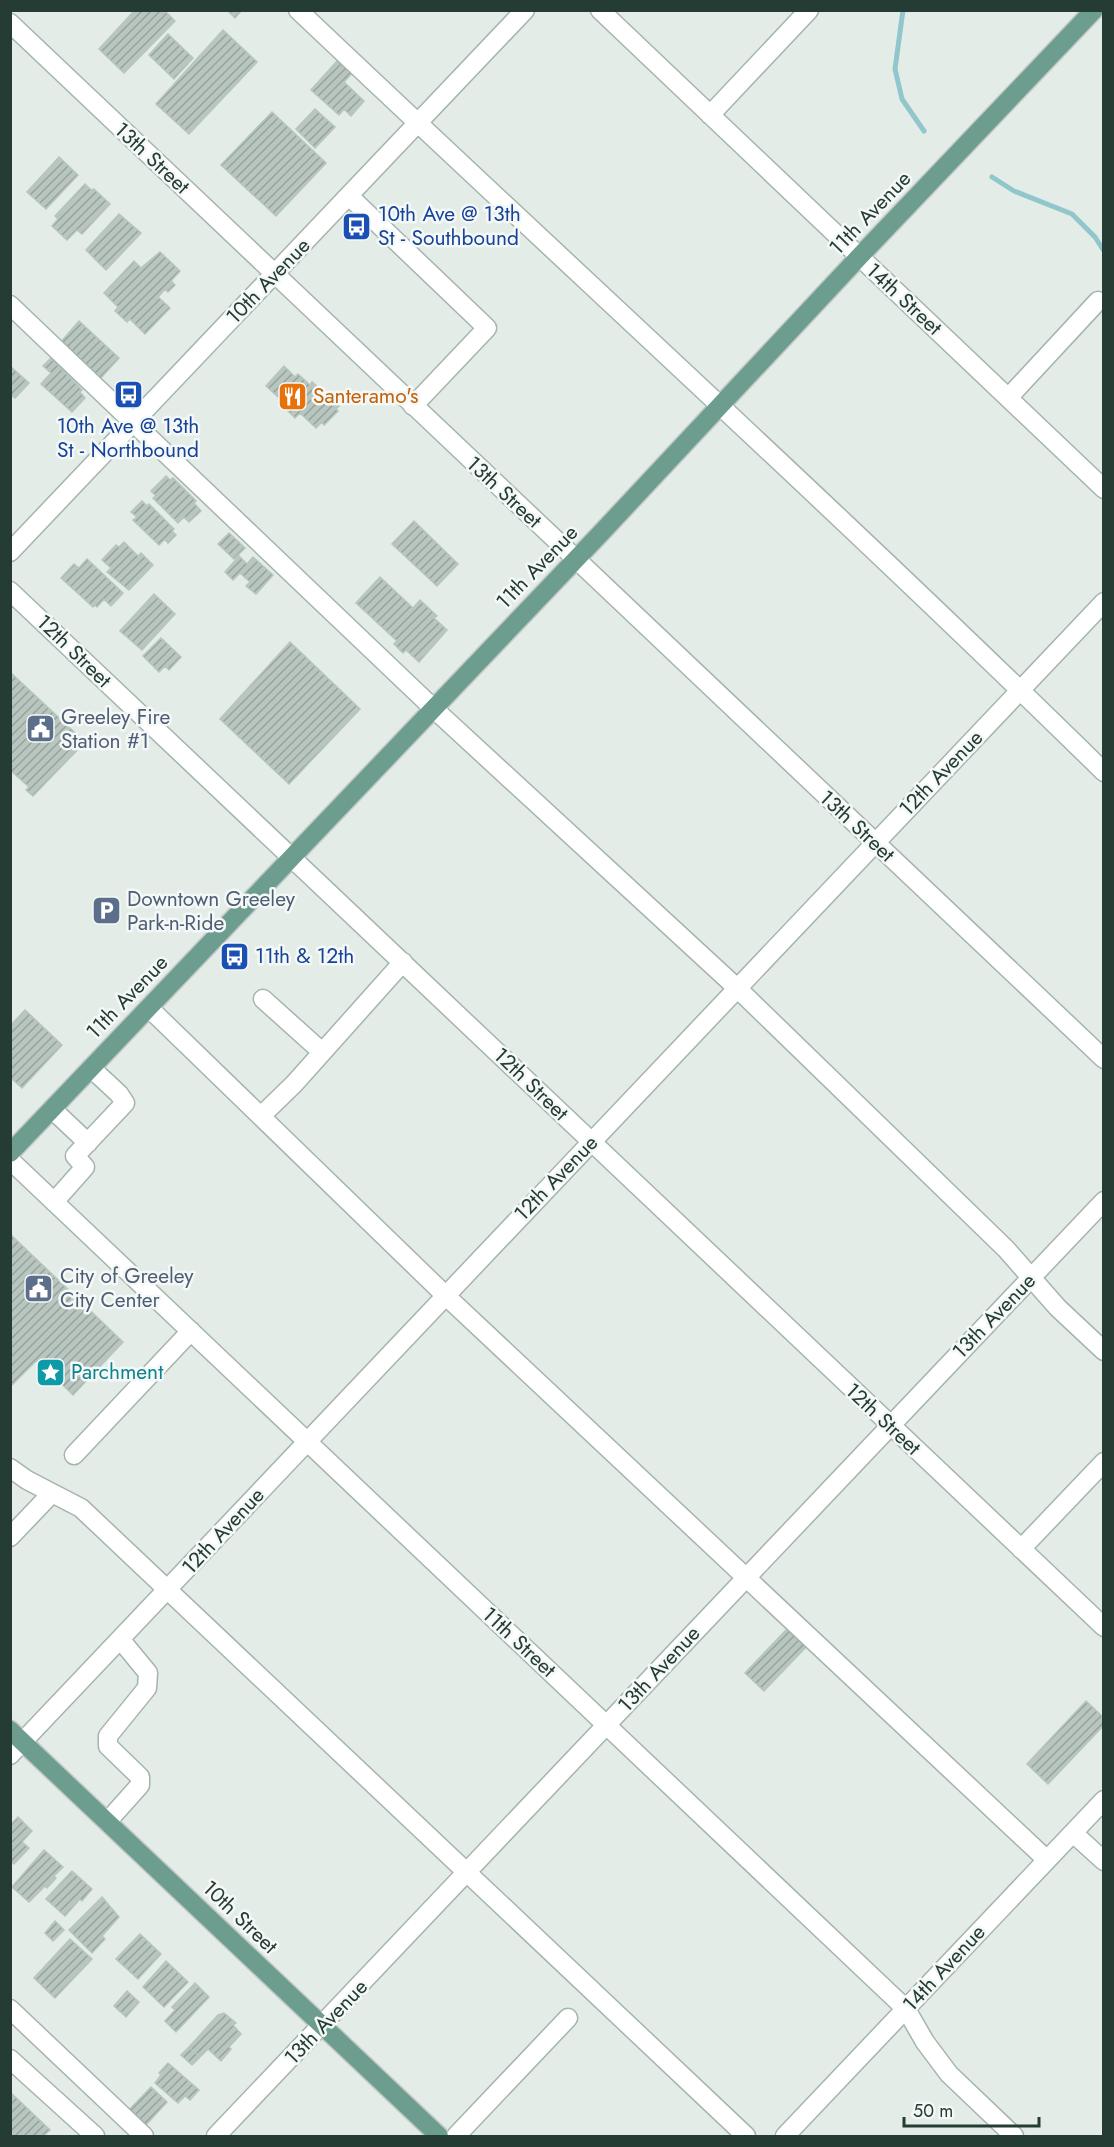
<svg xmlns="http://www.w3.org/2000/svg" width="1114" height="2147" viewBox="0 0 1114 2147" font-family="Jost,sans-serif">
	<defs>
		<pattern id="building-hatch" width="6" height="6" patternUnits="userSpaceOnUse" patternTransform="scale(1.5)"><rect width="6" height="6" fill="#b9c6c0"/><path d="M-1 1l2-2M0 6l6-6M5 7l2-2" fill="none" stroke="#96a29d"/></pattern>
	</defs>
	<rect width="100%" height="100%" fill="#e3ece7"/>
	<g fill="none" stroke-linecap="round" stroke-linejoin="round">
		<!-- stream -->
		<path stroke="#90c6cc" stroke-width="5" d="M903,10l-8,59 7,30 22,32
			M992,177l22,14 58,23 23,23 9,14"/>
	</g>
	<!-- building -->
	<path fill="url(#building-hatch)" stroke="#b6c5be" stroke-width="1.5" d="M135,10h29l11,11 -51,52 -25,-24z
		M227,10h15l-7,8z
		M223,30l34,32 -68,72 -33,-30z
		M168,34l25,24 -19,21 -25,-24z
		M337,61l15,12 -8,9 20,19 -13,15 -7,-7 -5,6 -28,-25z
		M315,109l20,18 -20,21 -19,-19z
		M272,112l54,51 -50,53 -55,-51z
		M59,157l19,18 -32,34 -19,-17z
		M85,184l6,6 3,-1 16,15 -28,30 -5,-4 -10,10 -15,-14 6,-7 -3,-3z
		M119,214l22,19 -35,37 -20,-20z
		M160,252l20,19 -9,10 4,4 -7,7 -3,-3 -7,8 12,11 -25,26 -15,-15 -3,3 -12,-11 3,-4 -14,-14 30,-32 7,7z
		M79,321l40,37 -20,22 -39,-37z
		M51,358l31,32 -2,2 5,6 -13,14 -31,-28 10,-11 -8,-7z
		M10,366l19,17 -14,15 -5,-4z
		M284,366l11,11 3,-3 12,11 2,-3 27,24 -3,3 2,2 -14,14 -2,-3 -6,6 -16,-15 -5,5 -9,-9 2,-3 -22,-20z
		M166,476l4,4 3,-2 23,23 -2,2 7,8 -12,11 -5,-5 -6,6 -25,-25 3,-2 -5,-5z
		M142,501l5,5 2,-2 25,25 -2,2 4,4 -8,8 -3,-4 -6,6 -26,-25 4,-3 -6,-5z
		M414,521l44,43 -21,22 -45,-42z
		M229,533l16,15 -11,11 -16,-15z
		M124,542l14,14 3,-3 12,12 -24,25 -22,-18 4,-4 -9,-8 14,-15 3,2z
		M239,556l8,8 6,-7 20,18 -17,19 -10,-8 4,-4 -10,-9 -7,7 -8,-8z
		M87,559l36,34 -12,13 -7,-7 -7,8 -2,-2 -2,2 -32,-29 13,-14 5,4z
		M380,577l33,31 7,-8 17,16 -3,2 13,12 -28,32 -13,-12 -3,3 -9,-9 3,-3 -41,-38z
		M154,594l21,20 -33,36 -22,-19z
		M161,638l20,19 -12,13 -4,-4 -6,6 -16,-16z
		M290,642l70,67 -71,75 -69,-65z
		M10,672l75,70 -52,54 -7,-6 3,-3 -19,-17z
		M25,1010l37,35 -40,43 -12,-11v-51z
		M10,1234l113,108 -50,53 -36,-35 -27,27z
		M788,1628l19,18 -43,45 -19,-18z
		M1086,1701l18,17v7l-56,59 -21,-20z
		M18,1817l14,14 -10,11 7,6 -15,16 -2,-2 -2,1v-38z
		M44,1850l19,17 -9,9 2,2 -9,10 -2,-2 -16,16 -17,-15z
		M72,1871l20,18 -10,12 -2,-2 -15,17 -19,-17z
		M102,1897l17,20 -17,19 3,3 -13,14 -23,-23z
		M55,1921l9,9 -11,11 -8,-8z
		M140,1934l21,20 -23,25 -22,-20z
		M70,1939l22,20 -37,39 -21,-20z
		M166,1961l22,21 -24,25 -21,-20z
		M195,1983l14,14 -33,35 -11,-11 10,-11 -3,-3z
		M127,1991l12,11 -13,15 -12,-11z
		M224,2013l12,10 -3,2 8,9 -12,13 2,2 -10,12 -13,-12 -8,8 -11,-10 29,-32z
		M189,2047l11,10 -8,8 -11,-10z
		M168,2063l31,27 -9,10 -5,-4 -7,7 -23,-20 6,-8 -2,-2z
		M151,2087l16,15 -22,24 -16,-16z
		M10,2092l40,38 -7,6h-33z"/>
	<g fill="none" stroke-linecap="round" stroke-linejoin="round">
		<defs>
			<path id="minor" d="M298,10c269,255 542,503 806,762
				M600,10l504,479
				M10,23l1094,1036
				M710,115l99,-105
				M349,196l138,132 -74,78
				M10,305l423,403 304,280 269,261 52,59 46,43
				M1008,398l90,-97
				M10,552l515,-542
				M10,591l1094,1036
				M263,999l59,53
				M149,1008l296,287 602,565
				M52,1109l36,34
				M261,1116l33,-32 109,-122
				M10,1160l896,849 19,33 24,32 65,62
				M54,1202l31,-35 -10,-11 50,-53 -6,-9 -28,-26
				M74,1455l117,-124
				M10,1468l17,12 25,13
				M10,1537l42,-44 29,15 665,628
				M1021,1549l83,-87
				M10,1755l1094,-1153
				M107,1822l33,-37v-8l-32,-31v-10l39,-48 1,-15 -28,-34
				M1073,1833l31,28
				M10,2009l134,127
				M10,2059l85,77
				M216,2136l888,-935
				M456,2136l112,-118
				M785,2136l319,-336"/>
			<path id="major" d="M10,1153l591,-620 258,-276 235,-247
				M10,1730l429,406"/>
		</defs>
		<!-- minor casing -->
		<use href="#minor" stroke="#a6b4ae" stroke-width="21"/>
		<!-- major casing -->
		<use href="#major" stroke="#c2c8c6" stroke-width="21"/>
		<!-- minor -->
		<use href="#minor" stroke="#fff" stroke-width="18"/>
		<!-- major -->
		<use href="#major" stroke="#6c9d8e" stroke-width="18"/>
	</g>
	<!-- icons -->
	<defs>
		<symbol id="bus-square" viewBox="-11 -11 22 22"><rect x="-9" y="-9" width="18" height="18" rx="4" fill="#1a4fb4" stroke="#f4f8f6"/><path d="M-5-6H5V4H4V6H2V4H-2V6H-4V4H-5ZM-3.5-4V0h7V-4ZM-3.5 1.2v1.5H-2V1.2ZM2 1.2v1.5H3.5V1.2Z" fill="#fff"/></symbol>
		<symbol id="restaurant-square" viewBox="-11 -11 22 22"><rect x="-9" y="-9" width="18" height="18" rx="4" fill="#e8710a" stroke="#f4f8f6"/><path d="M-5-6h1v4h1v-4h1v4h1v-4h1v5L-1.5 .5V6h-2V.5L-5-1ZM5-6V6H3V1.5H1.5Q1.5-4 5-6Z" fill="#fff"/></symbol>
		<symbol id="civic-square" viewBox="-11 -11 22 22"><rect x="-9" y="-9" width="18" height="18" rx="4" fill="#5c6f8a" stroke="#f4f8f6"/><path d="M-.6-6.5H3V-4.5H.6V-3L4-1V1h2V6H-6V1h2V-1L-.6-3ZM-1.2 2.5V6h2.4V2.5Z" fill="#fff"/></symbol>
		<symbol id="parking-square" viewBox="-11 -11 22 22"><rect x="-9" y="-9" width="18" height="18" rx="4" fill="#5c6f8a" stroke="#f4f8f6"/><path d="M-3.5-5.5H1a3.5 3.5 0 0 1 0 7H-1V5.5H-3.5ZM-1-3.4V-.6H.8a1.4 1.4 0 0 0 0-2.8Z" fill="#fff"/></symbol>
		<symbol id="sight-square" viewBox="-11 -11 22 22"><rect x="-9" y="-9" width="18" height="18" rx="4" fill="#0f9aa8" stroke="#f4f8f6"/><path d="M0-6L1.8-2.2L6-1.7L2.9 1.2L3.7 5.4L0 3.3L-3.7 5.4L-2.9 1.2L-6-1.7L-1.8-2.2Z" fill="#fff"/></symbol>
	</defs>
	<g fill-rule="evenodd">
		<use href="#bus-square" x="340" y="210" width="33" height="33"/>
		<use href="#bus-square" x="112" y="378" width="33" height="33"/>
		<use href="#restaurant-square" x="276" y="380" width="33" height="33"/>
		<use href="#civic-square" x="24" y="712" width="33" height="33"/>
		<use href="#parking-square" x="90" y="894" width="33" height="33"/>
		<use href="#bus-square" x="218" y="940" width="33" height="33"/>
		<use href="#civic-square" x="22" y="1272" width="33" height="33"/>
		<use href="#sight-square" x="34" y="1356" width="33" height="33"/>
	</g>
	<g text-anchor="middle" stroke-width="5" stroke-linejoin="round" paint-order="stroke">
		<!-- street labels -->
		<g font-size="21" fill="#243c34" stroke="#f4f8f6">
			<text transform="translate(152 158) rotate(43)" y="7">13th Street</text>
			<text transform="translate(870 213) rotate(-46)" y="7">11th Avenue</text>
			<text transform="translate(268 281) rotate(-46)" y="7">10th Avenue</text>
			<text transform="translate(904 299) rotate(43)" y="7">14th Street</text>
			<text transform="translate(504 492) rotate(43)" y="7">13th Street</text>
			<text transform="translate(537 567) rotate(-46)" y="7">11th Avenue</text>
			<text transform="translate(74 651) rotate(44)" y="7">12th Street</text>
			<text transform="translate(941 773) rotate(-46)" y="7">12th Avenue</text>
			<text transform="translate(857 826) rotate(43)" y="7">13th Street</text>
			<text transform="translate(127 997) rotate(-46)" y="7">11th Avenue</text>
			<text transform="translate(531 1084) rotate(44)" y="7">12th Street</text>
			<text transform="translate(556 1178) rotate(-46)" y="7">12th Avenue</text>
			<text transform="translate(994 1316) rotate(-46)" y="7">13th Avenue</text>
			<text transform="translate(883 1419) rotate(43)" y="7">12th Street</text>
			<text transform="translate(223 1531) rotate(-47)" y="7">12th Avenue</text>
			<text transform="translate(519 1642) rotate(43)" y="7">11th Street</text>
			<text transform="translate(659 1669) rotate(-47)" y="7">13th Avenue</text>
			<text transform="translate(240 1917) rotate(44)" y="7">10th Street</text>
			<text transform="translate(944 1968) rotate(-47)" y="7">14th Avenue</text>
			<text transform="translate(326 2022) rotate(-46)" y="7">13th Avenue</text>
		</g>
		<!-- transit labels -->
		<g font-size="21" fill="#164399" stroke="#f4f8f6" text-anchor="start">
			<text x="378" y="221">10th Ave @ 13th<tspan x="378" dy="24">St - Southbound</tspan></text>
			<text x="128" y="433" text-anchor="middle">10th Ave @ 13th<tspan x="128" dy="24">St - Northbound</tspan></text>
			<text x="255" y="963">11th &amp; 12th</text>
		</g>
		<!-- food labels -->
		<g font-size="21" fill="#c56008" stroke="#f4f8f6" text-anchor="start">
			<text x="313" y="403">Santeramo's</text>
		</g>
		<!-- service labels -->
		<g font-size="21" fill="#4e5e75" stroke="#f4f8f6" text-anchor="start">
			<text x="61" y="724">Greeley Fire<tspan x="61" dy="24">Station #1</tspan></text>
			<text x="127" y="906">Downtown Greeley<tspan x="127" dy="24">Park-n-Ride</tspan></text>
			<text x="60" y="1283">City of Greeley<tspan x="60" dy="24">City Center</tspan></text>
		</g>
		<!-- culture labels -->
		<g font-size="21" fill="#0d838f" stroke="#f4f8f6" text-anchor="start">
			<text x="71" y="1379">Parchment</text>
		</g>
	</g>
	<!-- border -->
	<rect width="1114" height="2147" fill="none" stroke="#243c34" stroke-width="24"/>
	<!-- scale -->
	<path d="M904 2117v9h135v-9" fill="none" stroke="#243c34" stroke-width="3"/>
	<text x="913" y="2117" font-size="18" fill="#243c34" stroke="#f4f8f6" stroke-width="4.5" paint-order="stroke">50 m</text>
</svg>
